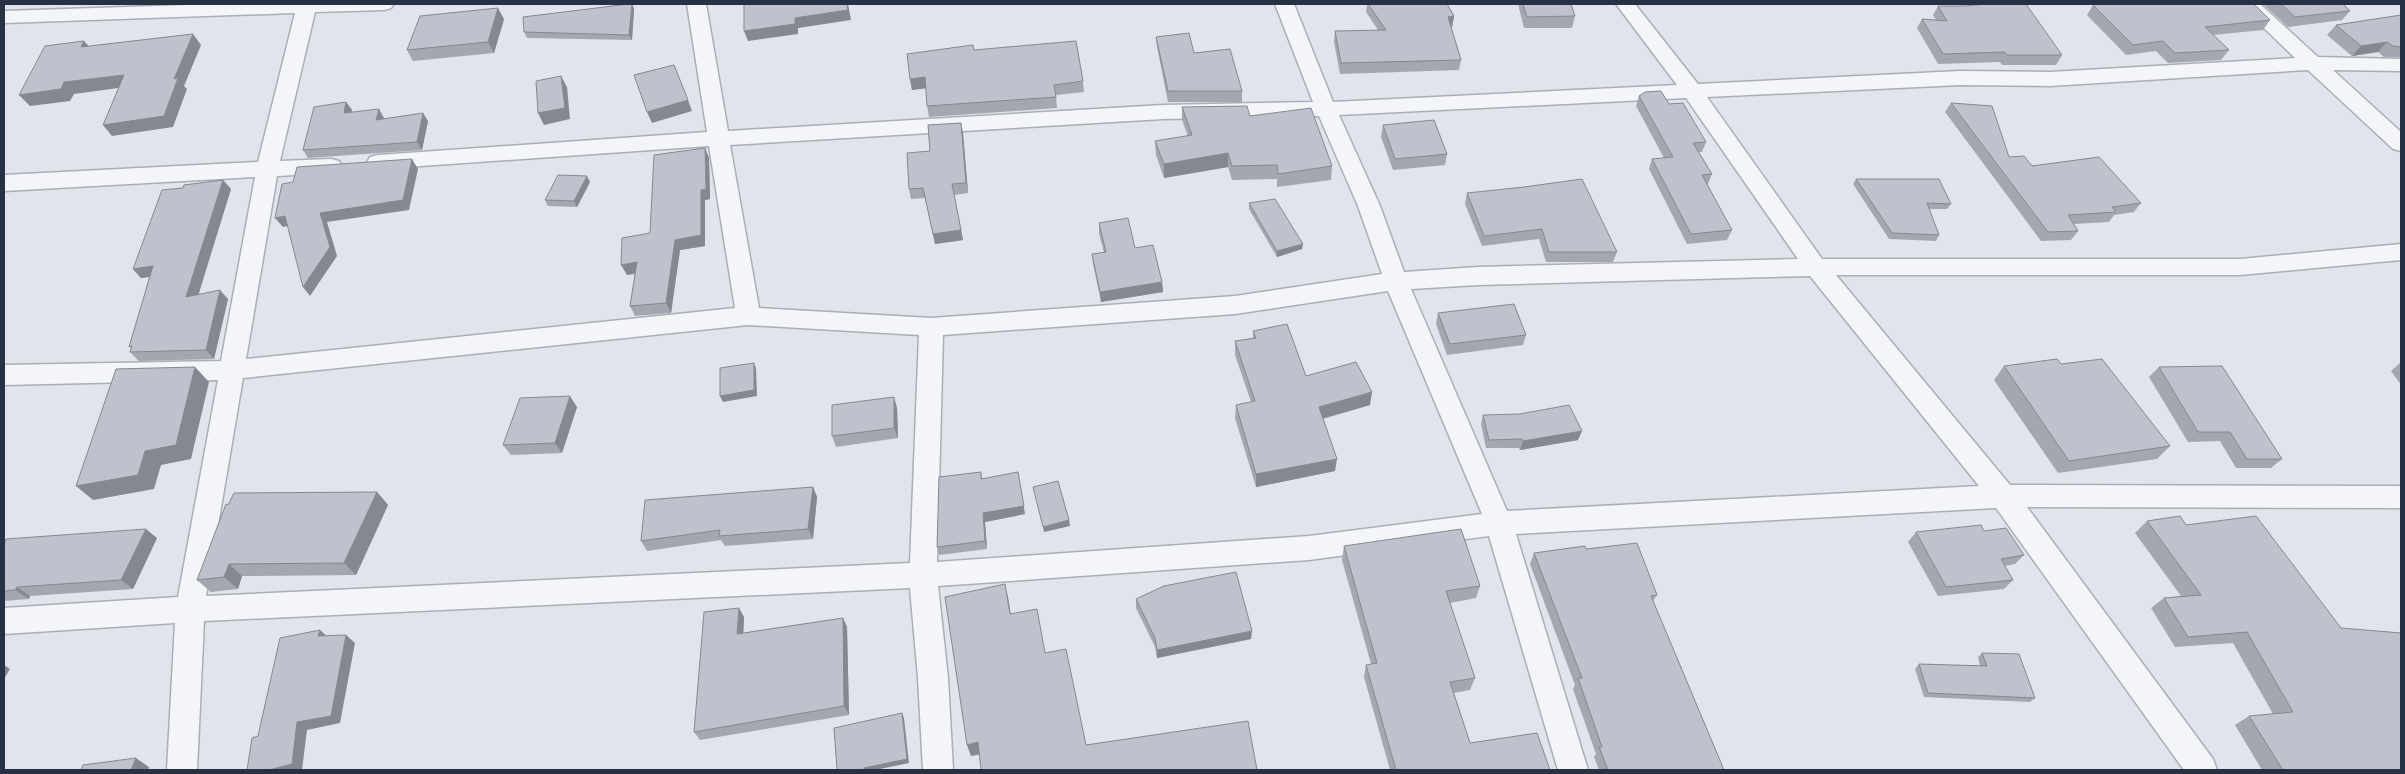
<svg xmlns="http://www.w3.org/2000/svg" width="2405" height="774" viewBox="0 0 2405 774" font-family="Figtree,sans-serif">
	<rect width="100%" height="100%" fill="#e1e4ea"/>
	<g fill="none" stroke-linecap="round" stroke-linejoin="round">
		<defs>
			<path id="street" d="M219,4h175l-3,4 -7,2 -69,2 -35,149 51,-2 8,2 3,5 -3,5 -8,2 -54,3 -31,183 489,-51 -26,-162 -331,23 -8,-2 -3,-5 3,-5 8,-2 329,-23 -20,-128h19l22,127 435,-26 150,-3 -38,-98h19l39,98 344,-17 -61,-81h19l63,80 262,-13 90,1 245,-14 -56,-54h21l58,53 83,2v12l-68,-1 68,62v19l-8,-2 -85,-79 -258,16 -90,-1 -253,12 115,162h418l161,-15v16l-161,15h-404l174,210 391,1v22l-374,-1 186,252 4,11h-33l-188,-262 -480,26 72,236h-30l-69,-234 -180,24 -371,26 10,92 5,92h-30l-5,-92 -8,-90 -706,33 -7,149h-30l8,-147 -171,11v-26l174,-11 40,-217 -214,5v-20l217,-4 34,-184 -251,14v-16l254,-13 37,-149 -291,10v-12zM1686,98l112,161 -320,8 -74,5 -24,-66 -41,-91zM1319,116l39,90 24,68 -147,22 -304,22 -172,-10 -29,-163 433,-26zM1810,276l169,210 -472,25 -96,-222 67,-4zM1388,291l94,223 -173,22 -372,26 6,-227 292,-21zM748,325l171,10 -9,228 -704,33 37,-218z"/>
		</defs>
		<!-- street casing -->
		<use href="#street" stroke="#aaaeb8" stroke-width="3"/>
		<!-- street -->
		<use href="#street" fill="#f4f5f8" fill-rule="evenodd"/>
	</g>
	<!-- wall -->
	<path fill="#a3a7b0" d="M632,4l2,5 -2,31 -105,-2 -3,-6z
		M1367,4h80l7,12 -2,11h-1l10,33 -2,10 -119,4 -6,-32 1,-11 43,-1 -12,-18z
		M1518,4h53l4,12 -3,12h-48z
		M2263,4h80l7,7 -8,9 -54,7z
		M2093,5l177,15 -7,10 -50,5 16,15 -8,10 -53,3 -12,-12 -30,4 -39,-40z
		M1938,6l124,49 -6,10h-54l-2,-3 -62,2 -21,-36 5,-9 14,1 -3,-5z
		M2401,15v42h-17l-6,-5 -26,4 -25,-21 9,-10z
		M504,19l-10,34 -81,8 -6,-11z
		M1156,37l38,16 48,38v11h-74l-11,-55z
		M974,50l109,31 1,11 -28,3 1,13 -128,9 -2,-11 -1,-18 -14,2 -2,-11z
		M1639,96l30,8 37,38 -4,10h-4l14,22 -4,10h-1l25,46 -5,10 -40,4 -38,-75 3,-10 12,-1 -28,-52z
		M346,102l6,8 -1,2 33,6v1l44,2 -6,29 -114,8 -5,-8z
		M1951,103l58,54 132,46 -7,9 -20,3 -5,7 -35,2 4,7 -7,9 -30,1 -96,-129z
		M1182,107l68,9 82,50 -1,14 -54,7v-8l-45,1 -4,-13 -64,11 -8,-23 -1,-14 33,-5 -6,-16z
		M1383,125l64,29 -2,11 -52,5 -12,-33z
		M963,133l5,60 -14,2 9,45 -28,4 -10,-46 -14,1 -2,-10 21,-38z
		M705,148l4,10 1,41 -5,1v46l-25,4 -9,63 -36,3 -5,-10 5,-32 -8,1 23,-42z
		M1856,179l95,25 -4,5h-18l10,26 -3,6 -47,-2 -36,-55z
		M223,180l8,9 -33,105 30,5 -14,60 -75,2 -9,-9 19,-75 -8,1 -8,-9 50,-81z
		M590,182l-13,25 -29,-1 -3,-6z
		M1467,193l150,59 -4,10h-67l-7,-23 -57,7 -17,-42z
		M1249,203l53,46 -25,8 -28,-48z
		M1099,223l36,25 27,34 1,10 -62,10 -8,-38 -1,-10 12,-1 -5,-20z
		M1438,313l88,22 -3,10 -76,10 -11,-31z
		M1253,331l53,45 64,29 -47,14 12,52 -79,16 -21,-69 1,-13 15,-3 -16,-47v-14l18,-3z
		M2401,362v23l-10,-14z
		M2061,364l109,82 -13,13 -99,14 -64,-93 10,-14z
		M2159,367l123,92 -11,9h-35l-16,-27 -32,1 -39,-65z
		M894,397l3,11 1,30 -62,9 -4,-11z
		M577,407l-15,46 -51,2 -8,-10z
		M1483,415l95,25 -58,10 -1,-2h-33l-5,-24z
		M981,472l1,7 43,35 -40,8 2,27 -48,6 -2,-8z
		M813,487l4,10 -4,42 -88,7 -4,-6 -74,11 -6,-10z
		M377,492l11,13 -32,70 -114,1 -4,13 -27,3 -14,-12 31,-75z
		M2147,521l39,4 215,245h-139l-27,-45 14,-9 24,-2 -40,-71 -58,4 -24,-39 13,-10 17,-2 -46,-63z
		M1984,531l40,24 -9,9 -10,2 8,14 -9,9 -66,7 -30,-54 8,-10z
		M157,538l-24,51 -103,7 -1,3 -25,2v-57z
		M1344,546l136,40 -4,12 -26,5 25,75 -5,12 -16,3 16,50 80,27h-160l-26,-93 2,-12 5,-1 -29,-104z
		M1586,549l71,46 -4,6 71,169h-125l-5,-13 2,-3 -23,-65 2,-4 -45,-121 4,-11z
		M1136,599l115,40 -94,19 -2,-11 -19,-39z
		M744,617l-1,16 100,-15 4,9 2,88 -149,25 -6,-8z
		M1982,653l53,45 -5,4 -106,-5 -9,-28 4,-5 61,2 -2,-9z"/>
	<!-- shaded-wall -->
	<path fill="#848890" d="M632,4l2,5 -2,31 -3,-5z
		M848,4l3,16 -53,8v6l-50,7 -4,-10z
		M498,8l6,11 -10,34 -6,-11z
		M1454,16l-2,11h-6l2,-10z
		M193,34l8,11 -17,41 3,3 -14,38 -61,9 -9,-11 71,-46z
		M84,41l10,11 -13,-5z
		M2387,42l-9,10 -26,4 9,-10z
		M124,75l9,11 -59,8 -4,7 -40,5 -11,-11 45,-13z
		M561,76l6,11 3,32 -26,6 -6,-12z
		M925,77l3,11 -16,2 -2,-11z
		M688,100l4,11 -40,12 -5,-11z
		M346,102l6,8 -3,12 -5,-9z
		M379,109l5,9 -3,10 -5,-8z
		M423,113l5,8 -6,29 -5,-8z
		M961,123l2,10 5,60 -2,-10z
		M705,148l4,10 1,41 -5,1v46l-25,4 -9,63 -5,-10 9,-63 26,-50z
		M1228,153v14l-64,11v-14z
		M412,159l6,10 -9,41 -82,12 10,34 -27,40 -7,-9 17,-74z
		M587,176l3,6 -13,25 -3,-6z
		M223,180l8,9 -36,117 -9,-9z
		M952,184l11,56 -28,4 -2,-10z
		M285,216l7,9 -9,2 -8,-9z
		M1303,244l-1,5 -25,8v-6z
		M637,262l5,10 -15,3 -6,-10z
		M153,266l8,9 -20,3 -8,-9z
		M1162,282l1,10 -62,10 -1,-10z
		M220,290l8,9 -14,60 -8,-9z
		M754,363l2,5 1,28 -34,6 -3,-6z
		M195,367l14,15 -18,77 -30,6 -7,24 -61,11 -17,-14 69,-35z
		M1372,392l-2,13 -53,15 2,-13z
		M570,396l7,11 -15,46 -7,-10z
		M894,397l3,11 1,30 -4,-10z
		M1582,431l-4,9 -58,10 3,-9z
		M1337,459l-2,12 -79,16v-13z
		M1018,472l7,42 -40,8 2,27 -2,-8 -2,-28z
		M813,487l4,10 -4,42 -5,-10z
		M377,492l11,13 -32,70 -12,-12z
		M1069,520l1,6 -26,6 -1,-5z
		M146,529l11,9 -24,51 -12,-9z
		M229,564l13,12 -4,13 -14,-12z
		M1005,584l3,13 5,31 -3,-14z
		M17,587l13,9 -1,3 -14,-9z
		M739,608l5,9 -1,26 -6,-9z
		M843,618l4,9 2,88 -5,-9z
		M320,630l9,8 -11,-2z
		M1252,631l-1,8 -94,19v-8z
		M346,635l9,8 -15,80 -33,7 -5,40h-33z
		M4,665l6,4 -6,10z
		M902,713l2,5 5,45 -34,7h-11v-2z
		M978,742l4,12 -11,2 -4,-11z
		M136,758l13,9 -1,3h-17z"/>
	<!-- building -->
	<path fill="#bdc2cd" stroke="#848890" d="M629,4h3l-3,31 -105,-3 -1,-15z
		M744,4h103l1,6 -53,8v6l-51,7z
		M1368,4h79l7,12 -6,1 13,43 -120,3 -6,-32 51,-1z
		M1523,4h48l4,12 -48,1z
		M1986,4h40l36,51h-55l-2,-3 -62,2 -21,-35 25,2 -9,-15h27z
		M2101,4h153l16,16 -65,7 24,23 -54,3 -12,-12 -30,4 -40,-40z
		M2281,4h62l7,7 -55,6z
		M498,8l-10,34 -81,8 13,-34z
		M2401,15v32l-8,-1 -6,-4 -26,4 -25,-21z
		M1189,33l5,20 36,-4 12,42h-74l-12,-54z
		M193,34l-19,45 4,-1 -14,38 -61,9 21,-50 -60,7 -3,7 -42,6 26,-49 39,-5 -3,6z
		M1076,41l7,40 -29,4 2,12 -129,9 -2,-29 -15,2 -3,-25 66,-9 1,5z
		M674,65l14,35 -41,12 -13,-37z
		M561,76l4,32 -27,5 -2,-32z
		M1661,91l8,13 14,-1 23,39 -13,1 19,31 -10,1 30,55 -41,4 -39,-75 21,-2 -34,-61 6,-4z
		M346,102l-2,11 35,-4 -3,11 47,-7 -6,29 -114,8 11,-43z
		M1951,103l41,3 17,51 15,-1 8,10 67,-9 42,46 -29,4 4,5 -48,3 10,16 -30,1z
		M1247,106l3,10 61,-8 21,58 -54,8 -1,-9 -45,1 -4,-13 -64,11 -9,-23 37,-6 -10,-28z
		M1434,120l13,34 -52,5 -12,-34z
		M961,123l5,60 -14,1 9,46 -28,4 -10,-46 -14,1 -2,-36 23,-2 -2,-26z
		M705,148l1,41 -5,1v45l-26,5 -9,63 -36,3 7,-44 -16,3 1,-27 28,-5 4,-78z
		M412,159l-9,41 -83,13 10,34 -27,40 -18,-71 -10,2 7,-34 11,-2 4,-15z
		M558,175l29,1 -13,25 -29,-1z
		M1582,179l35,73h-68l-7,-23 -58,7 -17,-43 57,-6z
		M1856,179h83l12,25 -24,-1 12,32 -47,-2z
		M223,180l-37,117 34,-7 -14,60 -76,2 2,-6 -3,1 24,-81 -20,3 29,-79 21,-2 1,-3z
		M1275,199l28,45 -26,7 -28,-48z
		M1128,218l7,30 18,-3 9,37 -62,10 -8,-38 14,-2 -7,-29z
		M1514,304l12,31 -76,9 -12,-31z
		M1287,324l19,52 50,-14 16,30 -53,15 18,52 -81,15 -20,-69 19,-4 -20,-60 21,-3 -3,-7z
		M2057,359l4,5 41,-5 68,87 -101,15 -65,-95z
		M754,363v27l-34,6v-28z
		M2222,366l60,93h-35l-17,-27h-32l-39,-65z
		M195,367l-19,78 -31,6 -7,24 -62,11 40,-117z
		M570,396l-15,47 -52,2 17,-47z
		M894,397v31l-62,8v-31z
		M1569,405l13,26 -59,10 -1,-2 -33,1 -6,-25 37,-1z
		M981,472v7l37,-7 6,34 -41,7 2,28 -48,6 2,-70z
		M1058,481l11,39 -26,7 -10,-40z
		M813,487l-5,42 -89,7 1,-6 -79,11 4,-41z
		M377,492l-33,71 -115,1 -5,13 -27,3 29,-76 2,1 6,-12z
		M2180,516l6,9 70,-9 85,112 60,5v137h-118l-34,-54 44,-4 -46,-80 -59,5 -24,-39 37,-3 -54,-74z
		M1981,525l3,6 22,-3 18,27 -23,4 12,21 -67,7 -30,-55z
		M146,529l-25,51 -104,7 -2,3 -11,1v-47l2,-5z
		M1461,529l19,57 -34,5 29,87 -25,4 20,61 67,-10 13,37h-154l-30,-105 11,-2 -33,-117z
		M1637,543l20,52 -6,1 73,174h-116l-9,-23h3l-24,-69h4l-48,-125 51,-7 1,3z
		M1236,572l16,59 -95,19 -2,-12 -19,-39 28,-13z
		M1005,584l5,30 27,-5 8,44 21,-4 20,96 162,-24 9,49h-276l-3,-28 -11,3 -22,-148z
		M739,608l-2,26 106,-16 1,88 -150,26 10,-120z
		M320,630l-2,6 28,-1 -15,81 -34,6 -5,42 -23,6h-22l5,-32 6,-2 22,-98z
		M1982,653l37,1 16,44 -107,-5 -9,-29 68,2z
		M902,713l5,46 -43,9v2h-27l-3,-42z
		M136,758l-5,12h-50l2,-5z"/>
	<!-- border -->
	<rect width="2405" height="774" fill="none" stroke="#283043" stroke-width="10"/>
</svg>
